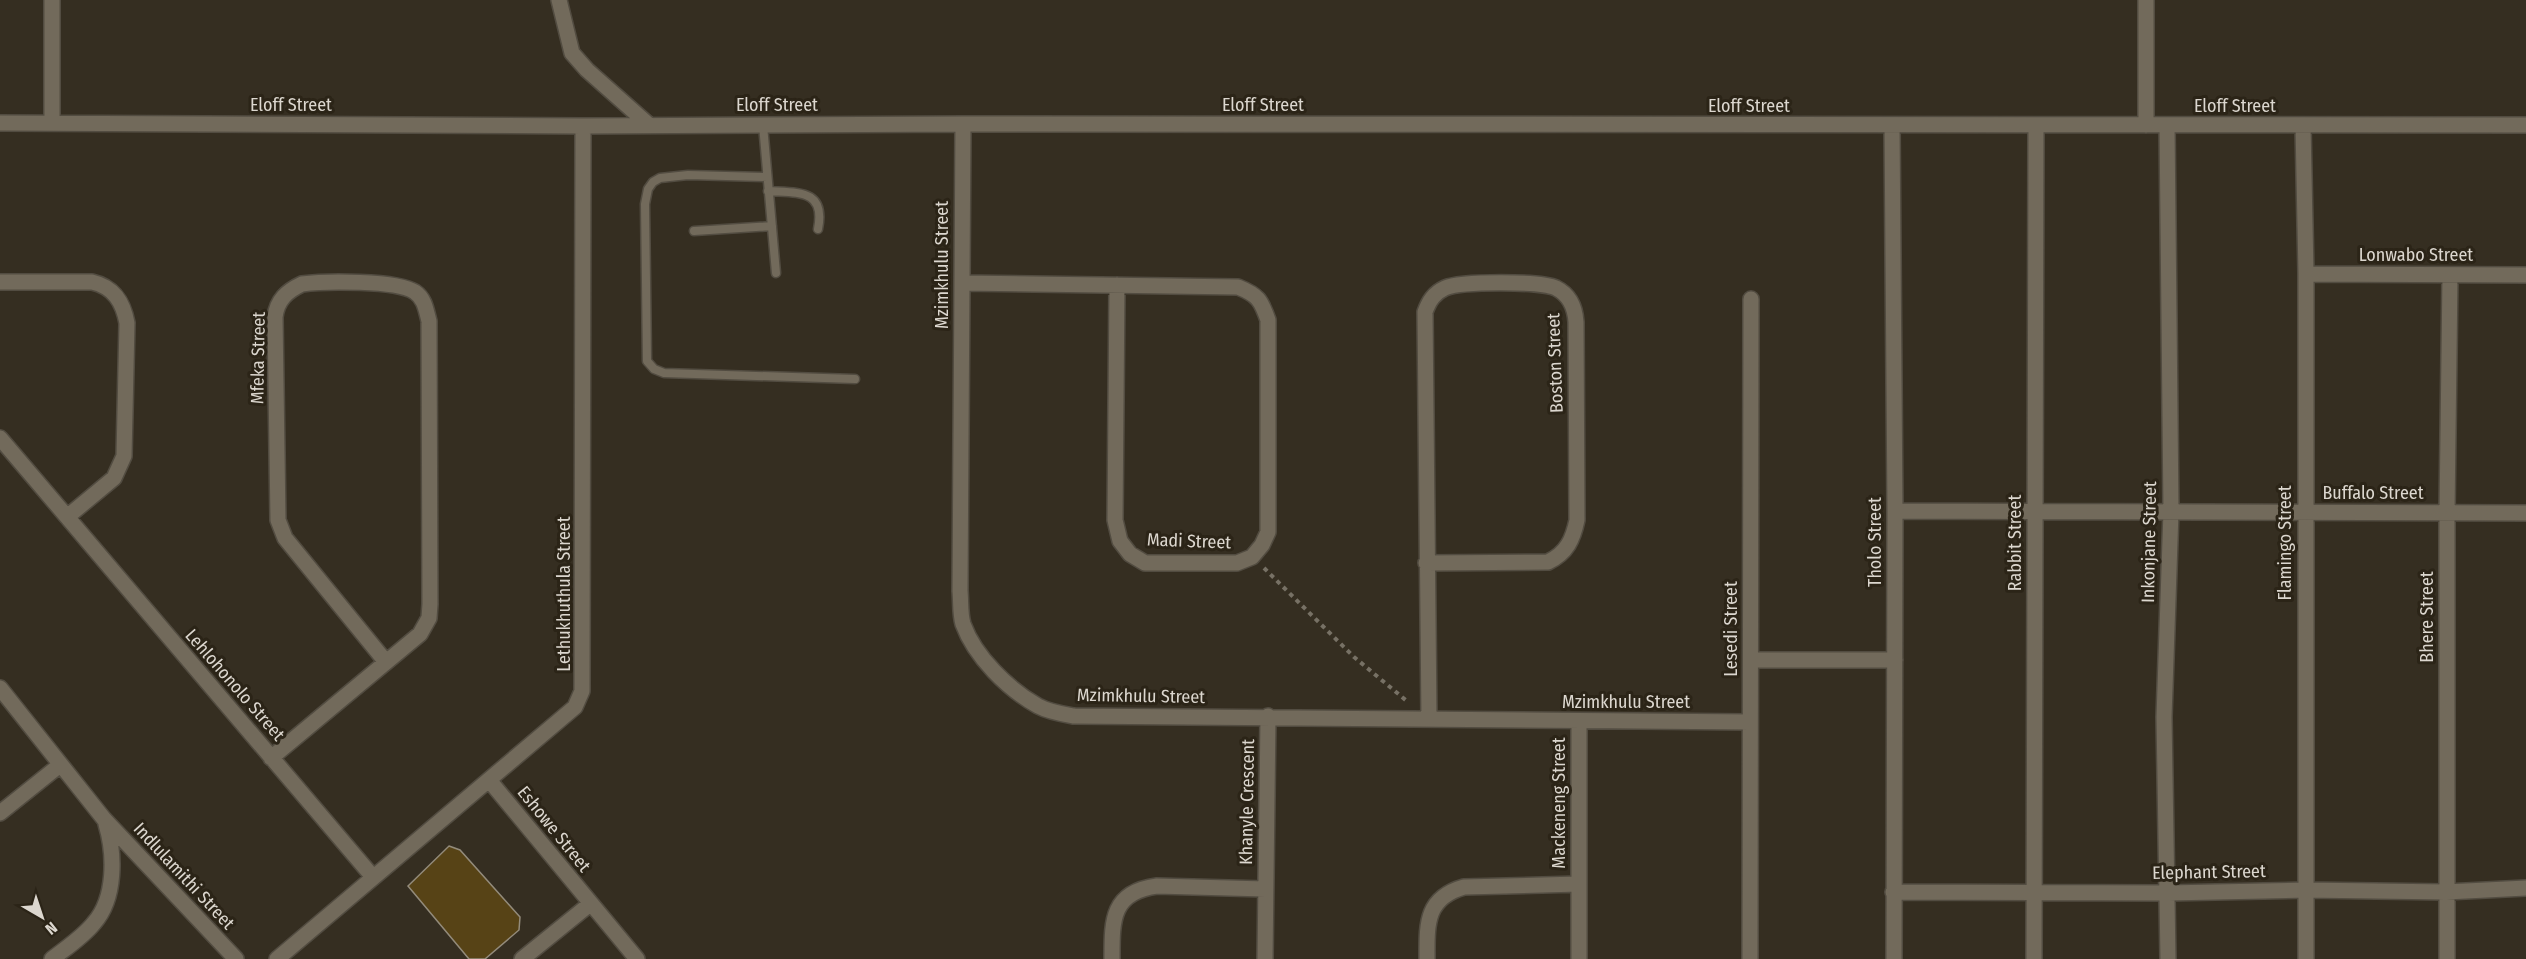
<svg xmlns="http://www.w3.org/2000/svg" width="2526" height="959" viewBox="0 0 2526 959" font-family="'Fira Sans Condensed',sans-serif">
	<rect width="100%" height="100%" fill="#352e21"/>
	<!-- building -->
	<path fill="#574316" stroke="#938b7b" stroke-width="1.5" d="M449,846l11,4 60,67 -1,13 -34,29h-16l-61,-73z"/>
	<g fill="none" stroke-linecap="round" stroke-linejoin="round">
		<defs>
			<path id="lane" d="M763,125l13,148
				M767,177l-79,-2 -28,3 -7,4 -5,7 -3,15 2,157 7,8 10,4 191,6
				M768,191c30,2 58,-2 50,38
				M694,231l78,-5"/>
			<path id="street" d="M559,0l13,53 15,17 62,55
				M2146,0v125
				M0,123l583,3 380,-2 1563,1
				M52,123v-123
				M963,124l-3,467c1,10 0,23 3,33 12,33 45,65 75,82 11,6 24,8 36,10l676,6
				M2167,125l4,386 -7,206 4,242
				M1892,126l3,385 -1,448
				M2303,126l3,148v685
				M2306,274l220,1
				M0,282h92c22,5 31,20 35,41l-3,133 -10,22 -47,39
				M962,283l276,4c20,8 23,13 30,33v212l-6,13 -10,12 -15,6h-92l-15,-9 -10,-13 -5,-21 2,-235
				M0,438l373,439
				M1895,511l631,2
				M1426,563l122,-1c19,-9 25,-23 29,-42l-1,-198c-1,-15 -6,-27 -20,-34 -15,-7 -95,-7 -111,0 -11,5 -16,13 -20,24l4,407
				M1751,660h144
				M0,688l104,131 132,140
				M1579,722v237
				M271,758l149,-124 9,-16 1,-14 -1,-283c-3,-11 -4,-22 -14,-29 -18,-12 -91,-11 -113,-8 -15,7 -25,16 -27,33l3,203 7,18 101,124
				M489,780l148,179
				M0,813l60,-48
				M1893,892l275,1 138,-3 140,2 80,-4
				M52,959c14,-11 31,-22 42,-36 22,-25 21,-69 12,-99
				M277,959l298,-252 7,-16 1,-565
				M522,959l68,-55
				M1112,959c0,-38 -1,-67 45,-73l108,3
				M1265,959l3,-243
				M1427,959c0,-34 -2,-61 37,-72l115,-3
				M1750,959l1,-660
				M2034,959l2,-832
				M2447,959v-446l3,-238"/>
		</defs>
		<!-- lane casing -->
		<use href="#lane" stroke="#524c41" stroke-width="11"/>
		<!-- street casing -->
		<use href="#street" stroke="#524c41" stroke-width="18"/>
		<!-- path -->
		<path stroke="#777165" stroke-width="4" stroke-dasharray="4.5 4.5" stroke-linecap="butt" d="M1264,568l90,89 54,45"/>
		<!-- lane -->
		<use href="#lane" stroke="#726a5b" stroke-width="8"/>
		<!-- street -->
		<use href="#street" stroke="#726a5b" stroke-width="15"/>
	</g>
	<g text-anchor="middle" stroke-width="6" stroke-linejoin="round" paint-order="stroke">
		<!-- street labels -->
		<g font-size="18" fill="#dcd7cf" stroke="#2b2417">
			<text x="291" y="111">Eloff Street</text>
			<text x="777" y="111">Eloff Street</text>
			<text x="1263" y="111">Eloff Street</text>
			<text x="1749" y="112">Eloff Street</text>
			<text x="2235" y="112">Eloff Street</text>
			<text x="2416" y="261">Lonwabo Street</text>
			<text transform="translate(942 265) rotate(-90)" y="6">Mzimkhulu Street</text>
			<text transform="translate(258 358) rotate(-89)" y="6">Mfeka Street</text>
			<text transform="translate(1555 363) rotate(-92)" y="6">Boston Street</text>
			<text x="2373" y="499">Buffalo Street</text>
			<text transform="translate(1189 541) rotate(2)" y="6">Madi Street</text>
			<text transform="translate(1875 542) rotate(-90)" y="6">Tholo Street</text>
			<text transform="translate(2149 542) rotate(-89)" y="6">Inkonjane Street</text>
			<text transform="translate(2015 543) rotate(-90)" y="6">Rabbit Street</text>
			<text transform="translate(2285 543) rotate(-90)" y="6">Flamingo Street</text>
			<text transform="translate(564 594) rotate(-90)" y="6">Lethukhuthula Street</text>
			<text transform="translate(2427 617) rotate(-90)" y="6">Bhere Street</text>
			<text transform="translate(1731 629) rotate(-90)" y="6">Lesedi Street</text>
			<text transform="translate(235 685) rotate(49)" y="6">Lehlohonolo Street</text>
			<text transform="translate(1141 696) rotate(1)" y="6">Mzimkhulu Street</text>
			<text x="1626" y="708">Mzimkhulu Street</text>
			<text transform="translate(1247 802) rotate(-89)" y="6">Khanyle Crescent</text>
			<text transform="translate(1559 803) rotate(-90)" y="6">Mackeneng Street</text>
			<text transform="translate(554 829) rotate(51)" y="6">Eshowe Street</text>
			<text transform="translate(2209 872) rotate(-1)" y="6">Elephant Street</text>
			<text transform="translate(184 876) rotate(47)" y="6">Indlulamithi Street</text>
		</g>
	</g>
	<!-- north arrow -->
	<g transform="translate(42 917) rotate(141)" stroke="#2b2417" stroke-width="4.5" paint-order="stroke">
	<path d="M0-4.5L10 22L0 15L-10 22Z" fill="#dcd7cf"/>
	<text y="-9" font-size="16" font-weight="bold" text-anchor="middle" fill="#dcd7cf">N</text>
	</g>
</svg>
